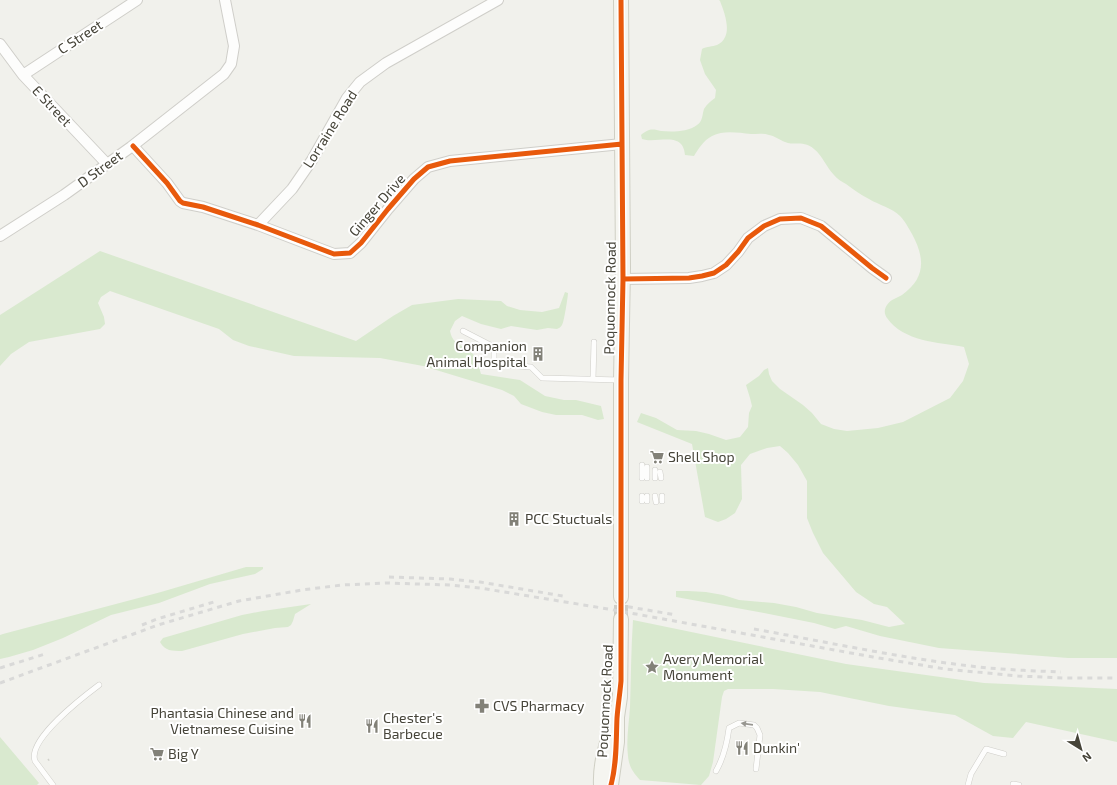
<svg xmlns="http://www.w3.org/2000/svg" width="1117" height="785" viewBox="0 0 1117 785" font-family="'Exo 2',sans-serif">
	<rect width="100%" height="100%" fill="#f1f1ec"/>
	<!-- green -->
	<path fill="#d9e9cf" d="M719,0h398v658h-49l-129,-10 -59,-12 -34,-10 -11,3 -21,-6 -50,-10 -88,-16v-6h12l18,1 17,3 16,5 35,3 22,4 21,6 45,7 27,7 16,-3 -18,-17 -13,-3 -18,-12 -33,-39 -10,-20 -6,-15v-37l-9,-16 -10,-12 -8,-7 -13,2 -17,6 -9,11 1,34 -7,14 -9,6 -8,3 -13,-5 -13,-73 -55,-22 4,-9 15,5 21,12 19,1 13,3 17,6 14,-3 8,-10 1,-14 3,-7 -2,-8 -4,-13 13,-9 5,-6 4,-2 1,6 3,7 8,8 23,16 9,8 9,11 13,5 13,2 31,-3 25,-6 47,-24 13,-17 6,-17 -5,-17c-26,-5 -60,-5 -77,-29 -3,-4 -3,-9 0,-13 4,-6 10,-7 15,-10 24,-17 23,-37 10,-61 -3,-5 -7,-13 -12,-18 -8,-8 -21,-11 -31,-17 -8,-4 -16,-10 -23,-15 -4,-2 -9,-5 -12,-9 -8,-8 -11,-19 -20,-26 -11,-9 -19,-3 -29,-7 -5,-2 -10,-6 -16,-7 -6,-2 -12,-1 -18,-1 -13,-1 -27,-4 -39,2 -9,5 -13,12 -18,20l-9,-1c-2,-25 -28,-11 -43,-16l-1,-4c2,-2 5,-4 8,-5 4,-1 8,0 12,1 11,1 27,1 36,-6 6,-4 5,-10 7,-16 3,-5 7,-8 11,-11l1,-8 -11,-16 -5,-14 2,-11c5,-3 10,-2 15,-4 17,-8 8,-31 3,-44z
		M100,251l256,90 37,-25 19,-11 46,-6 43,2 6,5 13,4 22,2 17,-4 6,-16 3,1c0,3 -4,30 -6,32 -1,2 -3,3 -5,4l-9,-1 -11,2 -26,-4 -10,3 -20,-5 -19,-8 -7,5 -5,10c3,15 13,13 22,22 5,5 7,14 9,21l39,6 25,16 19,4h12l25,6 3,13 -6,1 -16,-5h-26l-14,-3 -21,-8 -7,-8 -12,-6 -79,-24 -43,-8 -86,-2 -45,-10 -16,-6 -14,-11 -109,-38 -9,6 -3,6 6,14 1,7 -5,5 -71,13 -18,12 -11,12v-51z
		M246,567h17v2l-8,5 -45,10 -51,19 -48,12 -48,23 -30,12 -24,7 -9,2v-24l3,-1 158,-42z
		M311,604l-16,10 -2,7 -2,4 -3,2 -13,1 -32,6 -61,17c-10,0 -17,0 -22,-9l3,-4 79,-23 21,-4z
		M633,620l213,44 138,19 133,6v53l-91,-20 -13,16 -20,-2 -38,-21 -66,-9 -69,-14 -47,-3h-45l-4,2 -2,6 -9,65 -4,14 -8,9 -61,-5c-7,-8 -11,-13 -12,-24 -2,-16 1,-33 2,-49 1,-29 1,-58 3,-87z
		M0,737l39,46 -2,2h-37z"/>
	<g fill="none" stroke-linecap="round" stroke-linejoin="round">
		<!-- secondary-tunnel -->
		<path stroke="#cfcec8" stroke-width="14" stroke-dasharray="14 7" stroke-linecap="butt" d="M621,619v-22"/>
		<defs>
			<path id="lane" d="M463,331l31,16v17l37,3 11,11 78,2
				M593,379l1,-37
				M642,465v13
				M647,467v11
				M655,470v8
				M660,472l1,6
				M642,496v5
				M655,496l1,6
				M662,496v5
				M647,501v-5
				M716,771c8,-14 11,-27 13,-43l10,-5 15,2 3,3 3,7 -4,34
				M53,785l-18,-24c-8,-21 48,-64 64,-76
				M968,785l3,-11 15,-25 18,5
				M1013,785v-1l6,1"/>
			<path id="street" d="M0,44l23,31 84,89
				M23,75l114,-75
				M133,146l34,37 13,18 3,2 20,4 55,18 76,29 16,-1 11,-10 27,-34 26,-30 14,-12 22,-6 172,-17
				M258,225l34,-36 20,-29 35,-62 13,-16 26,-19 112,-63
				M0,236l64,-41 67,-48 93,-73 7,-10 3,-18 -9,-46
				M623,279l66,-1 13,-2 12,-3 12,-8 12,-13 10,-14 16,-12 16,-7 21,-1 20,8 51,42 14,10"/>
			<path id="secondary" d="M621,0l2,268 -2,112v217
				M601,785c-1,-20 5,-44 14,-62
				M611,785l6,-43v-25l3,-20 1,-78"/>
		</defs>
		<!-- lane casing -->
		<use href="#lane" stroke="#cfcec9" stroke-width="6"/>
		<!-- street casing -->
		<use href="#street" stroke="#cfcec9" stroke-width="12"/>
		<!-- secondary casing -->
		<use href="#secondary" stroke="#cfcfc4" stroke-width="16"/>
		<!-- path -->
		<path stroke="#d1d1cb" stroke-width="1.5" stroke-dasharray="2 2" stroke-linecap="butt" d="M48,759l2,3"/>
		<!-- lane -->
		<use href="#lane" stroke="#fdfdfc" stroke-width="5"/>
		<!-- street -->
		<use href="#street" stroke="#fdfdfc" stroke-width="10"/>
		<!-- secondary -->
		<use href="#secondary" stroke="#f5f5f0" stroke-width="14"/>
		<!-- rail -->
		<path stroke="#d9d9d8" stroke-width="3" stroke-dasharray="5 5" stroke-linecap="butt" d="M389,577l61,2 30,3 83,14
			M618,605l58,10
			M142,625l15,-6 60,-18
			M754,629c78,14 156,31 234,39 24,2 49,3 73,4
			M0,668l45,-14
			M0,683l158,-58 81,-24 63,-11 40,-5 44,-2 64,2 30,3 128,21 265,48 72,12 73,7 47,2h52"/>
		<defs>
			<path id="cycleway" d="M133,146l34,37 13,18 3,2 20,4 55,18 76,29 16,-1 11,-10 27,-34 26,-30 14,-12 22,-6 172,-17
				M623,279l66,-1 13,-2 12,-3 12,-8 12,-13 10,-14 16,-12 16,-7 21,-1 20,8 51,42 14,10
				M611,785c6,-22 5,-45 6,-67 1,-13 3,-25 4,-37v-301l2,-101 -2,-279"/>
		</defs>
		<!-- cycleway casing -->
		<use href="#cycleway" stroke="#fff" stroke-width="8"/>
		<!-- cycleway -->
		<use href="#cycleway" stroke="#e8590c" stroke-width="5"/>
	</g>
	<!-- one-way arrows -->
	<defs><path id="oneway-solid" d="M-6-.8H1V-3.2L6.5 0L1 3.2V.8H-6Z"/></defs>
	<use fill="#989791" href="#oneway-solid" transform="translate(747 724) rotate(-172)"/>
	<!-- icons -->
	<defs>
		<symbol id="building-bare" viewBox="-9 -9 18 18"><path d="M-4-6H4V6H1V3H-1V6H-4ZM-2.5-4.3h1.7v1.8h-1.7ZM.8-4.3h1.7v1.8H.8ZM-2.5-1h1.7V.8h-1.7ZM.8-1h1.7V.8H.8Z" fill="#828178" stroke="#fff" stroke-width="2.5" paint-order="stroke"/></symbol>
		<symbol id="supermarket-bare" viewBox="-9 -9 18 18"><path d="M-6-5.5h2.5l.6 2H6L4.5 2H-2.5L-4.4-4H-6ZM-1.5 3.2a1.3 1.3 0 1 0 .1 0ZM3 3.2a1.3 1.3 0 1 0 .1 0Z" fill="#828178" stroke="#fff" stroke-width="2.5" paint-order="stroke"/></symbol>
		<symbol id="sight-bare" viewBox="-9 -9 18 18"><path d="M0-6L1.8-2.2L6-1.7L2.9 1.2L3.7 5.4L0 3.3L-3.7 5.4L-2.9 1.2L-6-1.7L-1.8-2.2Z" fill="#828178" stroke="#fff" stroke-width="2.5" paint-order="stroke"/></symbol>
		<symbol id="pharmacy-bare" viewBox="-9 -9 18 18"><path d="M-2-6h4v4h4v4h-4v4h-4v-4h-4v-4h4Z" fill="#828178" stroke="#fff" stroke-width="2.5" paint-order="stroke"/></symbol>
		<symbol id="restaurant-bare" viewBox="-9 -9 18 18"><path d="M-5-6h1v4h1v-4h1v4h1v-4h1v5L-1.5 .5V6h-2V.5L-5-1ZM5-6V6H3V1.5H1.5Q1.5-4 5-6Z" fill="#828178" stroke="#fff" stroke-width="2.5" paint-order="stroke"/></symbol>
	</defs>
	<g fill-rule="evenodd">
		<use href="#building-bare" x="528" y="344" width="20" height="20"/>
		<use href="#supermarket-bare" x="647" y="447" width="20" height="20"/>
		<use href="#building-bare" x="504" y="509" width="20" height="20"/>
		<use href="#sight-bare" x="642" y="657" width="20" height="20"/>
		<use href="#pharmacy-bare" x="472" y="696" width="20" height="20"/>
		<use href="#restaurant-bare" x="295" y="711" width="20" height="20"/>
		<use href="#restaurant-bare" x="362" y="716" width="20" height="20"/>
		<use href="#restaurant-bare" x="732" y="738" width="20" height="20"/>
		<use href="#supermarket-bare" x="147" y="744" width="20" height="20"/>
	</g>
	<g text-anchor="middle" stroke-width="4" stroke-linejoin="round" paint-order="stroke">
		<!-- street labels -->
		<g font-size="14" fill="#464439" stroke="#fff">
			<text transform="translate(80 37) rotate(-33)" y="5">C Street</text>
			<text transform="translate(52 106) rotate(47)" y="5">E Street</text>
			<text transform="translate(330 129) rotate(-58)" y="5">Lorraine Road</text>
			<text transform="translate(100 169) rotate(-36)" y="5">D Street</text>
			<text transform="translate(377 205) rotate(-49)" y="5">Ginger Drive</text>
			<text transform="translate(610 298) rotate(-89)" y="5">Poquonnock Road</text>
			<text transform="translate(605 701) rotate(-87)" y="5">Poquonnock Road</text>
		</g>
		<!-- poi labels -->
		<g font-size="14" fill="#464439" stroke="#fff" text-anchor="start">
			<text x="527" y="351" text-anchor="end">Companion<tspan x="527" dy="16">Animal Hospital</tspan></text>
			<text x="668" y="462">Shell Shop</text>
			<text x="525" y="524">PCC Stuctuals</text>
			<text x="663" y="664">Avery Memorial<tspan x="663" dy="16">Monument</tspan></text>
			<text x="493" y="711">CVS Pharmacy</text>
			<text x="294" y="718" text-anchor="end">Phantasia Chinese and<tspan x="294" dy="16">Vietnamese Cuisine</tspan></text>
			<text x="383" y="723">Chester's<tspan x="383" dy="16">Barbecue</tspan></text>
			<text x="753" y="753">Dunkin'</text>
			<text x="168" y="759">Big Y</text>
		</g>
	</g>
	<!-- north arrow -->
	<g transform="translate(1081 749) rotate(143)" stroke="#ffffff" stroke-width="3" paint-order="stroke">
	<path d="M0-3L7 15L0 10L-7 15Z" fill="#464439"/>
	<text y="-6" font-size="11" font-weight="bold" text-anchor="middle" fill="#464439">N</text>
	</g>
</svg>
